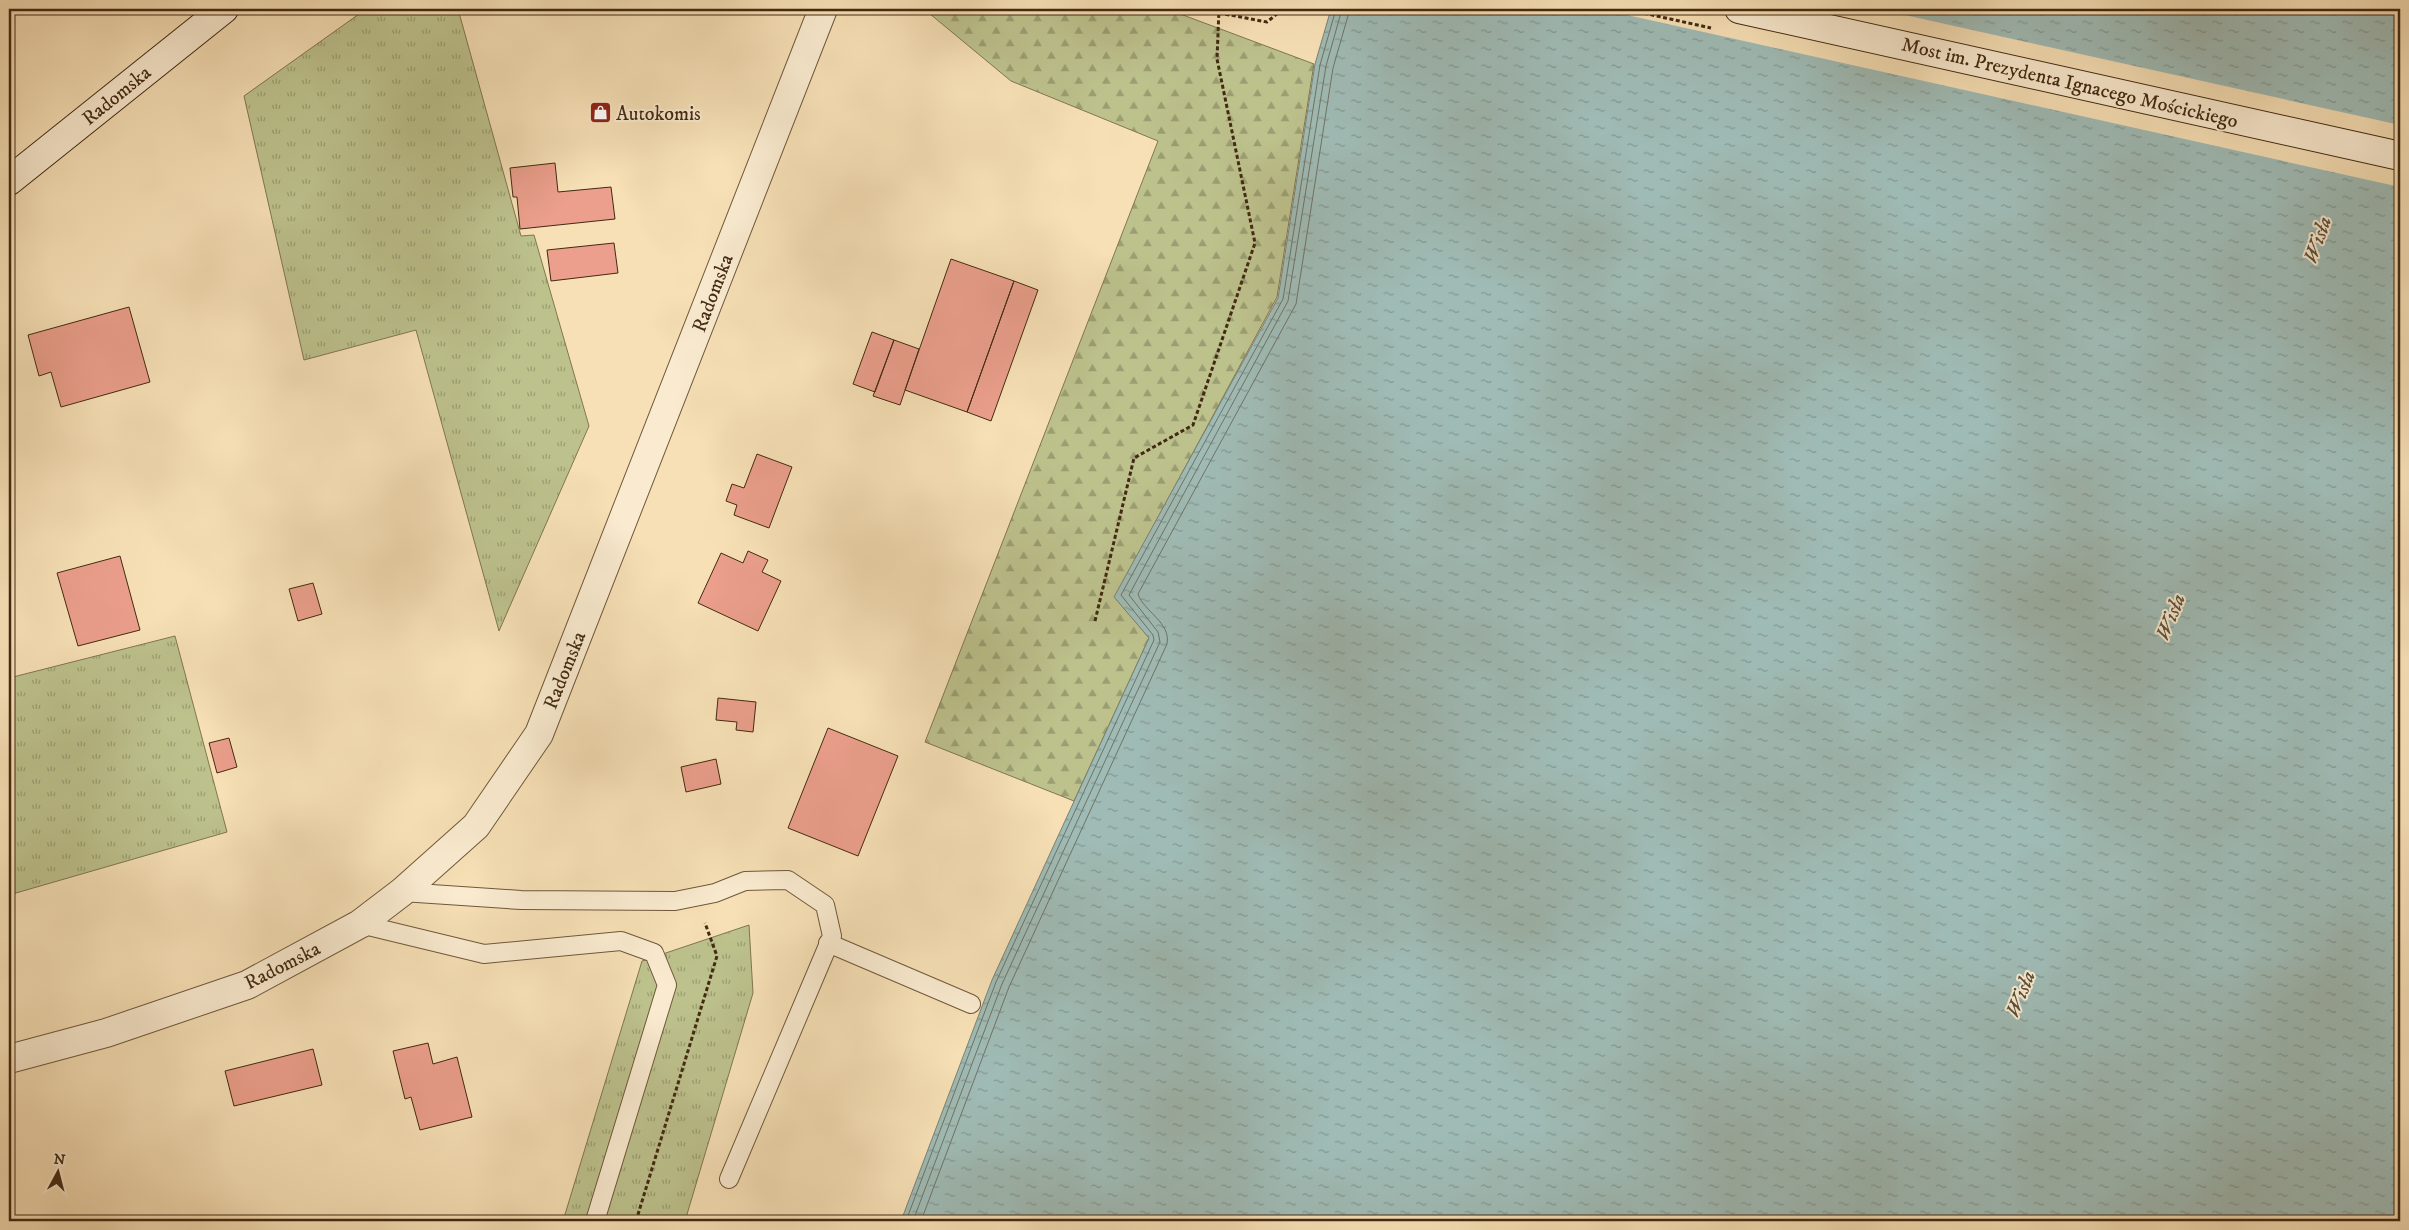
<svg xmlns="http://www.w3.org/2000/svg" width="2409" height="1230" viewBox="0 0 2409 1230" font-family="'IM FELL DW Pica',serif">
	<defs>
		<pattern id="grass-tufts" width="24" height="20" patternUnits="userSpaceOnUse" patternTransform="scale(1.25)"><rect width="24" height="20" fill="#bdc28d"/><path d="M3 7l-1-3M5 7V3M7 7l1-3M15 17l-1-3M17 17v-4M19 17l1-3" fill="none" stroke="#9b9e72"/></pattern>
		<pattern id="forest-firs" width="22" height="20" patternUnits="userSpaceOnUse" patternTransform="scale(1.25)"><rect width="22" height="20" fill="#bdc28d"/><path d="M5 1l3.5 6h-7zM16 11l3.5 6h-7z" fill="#9b9e72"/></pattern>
		<pattern id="water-ripples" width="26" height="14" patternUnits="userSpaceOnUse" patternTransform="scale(1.25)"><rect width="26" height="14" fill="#9fbbb5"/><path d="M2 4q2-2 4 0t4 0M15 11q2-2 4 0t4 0" fill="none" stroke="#839892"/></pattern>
	</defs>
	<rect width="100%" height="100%" fill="#f7e0b6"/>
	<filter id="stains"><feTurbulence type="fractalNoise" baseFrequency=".004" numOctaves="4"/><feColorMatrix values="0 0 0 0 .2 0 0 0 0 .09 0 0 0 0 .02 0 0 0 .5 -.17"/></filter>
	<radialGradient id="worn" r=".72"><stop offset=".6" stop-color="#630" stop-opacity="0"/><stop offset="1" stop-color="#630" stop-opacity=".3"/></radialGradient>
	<!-- grass -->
	<path fill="url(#grass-tufts)" stroke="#807650" d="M366,9h92l63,227 13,-1 55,191 -90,205 -83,-301 -112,30 -60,-264z
		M175,636l52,196 -218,63v-217z
		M749,925l4,68 -68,228h-122l79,-260z"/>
	<!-- forest -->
	<path fill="url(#forest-firs)" stroke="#807650" d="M924,9h243l147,55 -37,233 -162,300 34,41 -75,163 -149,-59 233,-601 -147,-60z"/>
	<!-- water -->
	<path fill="url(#water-ripples)" stroke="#7a8174" d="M1331,9h1069v1212h-1499l91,-241 157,-342 -35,-41 164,-299 37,-234z"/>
	<!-- pier -->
	<path fill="#f7e0b6" d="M1600,9h278l522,116v62z"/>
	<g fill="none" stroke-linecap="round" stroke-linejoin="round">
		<!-- shore -->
		<path stroke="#707264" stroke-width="1" d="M906,1221l90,-239 158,-342 -1,-5 -32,-40 162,-296 37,-234 16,-56
			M913,1221l89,-237 158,-342 -2,-10 -29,-37 159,-294 38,-235 16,-57
			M921,1221l88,-234 158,-343c4,-22 -23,-32 -29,-50l158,-290 37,-236 17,-59"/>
	</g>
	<!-- building -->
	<path fill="#eb9f8c" stroke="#422a12" d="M555,163l3,29 53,-5 4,32 -95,10 -3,-32h-4l-3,-29z
		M614,243l4,30 -67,8 -4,-31z
		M951,259l63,22 -47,131 -62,-22z
		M1014,281l24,9 -47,131 -24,-9z
		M129,307l21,75 -89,25 -10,-35 -12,4 -11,-41z
		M872,332l22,8 -19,52 -22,-8z
		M894,340l25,9 -19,56 -27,-9z
		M757,454l35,13 -23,61 -35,-13 3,-10 -11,-4 6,-17 12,4z
		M748,551l20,9 -6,12 19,9 -23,50 -60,-28 23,-50 22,10z
		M120,556l20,74 -62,16 -21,-73z
		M313,583l9,31 -24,7 -9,-32z
		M718,698l38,4 -3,30 -17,-2 1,-8 -21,-2z
		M828,728l70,28 -40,100 -70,-28z
		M229,738l8,29 -20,6 -8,-30z
		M716,759l5,25 -35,8 -5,-25z
		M428,1043l5,21 24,-7 15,60 -52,13 -9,-33 -6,2 -12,-48z
		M313,1049l9,36 -88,21 -9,-35z"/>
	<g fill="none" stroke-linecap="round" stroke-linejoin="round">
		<defs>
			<path id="service" d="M402,892l119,8 154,1 40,-8 30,-12 43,-1 37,25 7,31 -103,243
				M360,924l124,30 137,-13 33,12 13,32 -72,236
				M828,943l143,61"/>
			<path id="minor" d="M9,1059l97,-26 141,-48 113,-61 42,-32 74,-66 63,-92 284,-725"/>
			<path id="secondary" d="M1739,9l661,147
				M9,181l215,-172"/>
		</defs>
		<!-- service casing -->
		<use href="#service" stroke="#6f583b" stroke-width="20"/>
		<!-- minor casing -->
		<use href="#minor" stroke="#6f583b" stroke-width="30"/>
		<!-- secondary casing -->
		<use href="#secondary" stroke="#422a12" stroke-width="30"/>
		<!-- path -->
		<path stroke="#422a12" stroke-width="3" stroke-dasharray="4 2.5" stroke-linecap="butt" d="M1625,9l86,19
			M1219,13l48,9 16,-13
			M1095,621l39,-163 59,-33 62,-182 -38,-184 2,-50
			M636,1221l81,-265 -12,-33"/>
		<!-- service -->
		<use href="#service" stroke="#faebd0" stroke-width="18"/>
		<!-- minor -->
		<use href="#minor" stroke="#faebd0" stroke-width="28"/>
		<!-- secondary -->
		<use href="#secondary" stroke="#faebd0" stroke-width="28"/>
	</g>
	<!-- icons -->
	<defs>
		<symbol id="shop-square" viewBox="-11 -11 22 22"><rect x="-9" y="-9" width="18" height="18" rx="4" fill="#8f2418" stroke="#faebd0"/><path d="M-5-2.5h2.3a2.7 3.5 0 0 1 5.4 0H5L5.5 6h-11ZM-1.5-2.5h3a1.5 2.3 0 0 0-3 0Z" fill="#fff"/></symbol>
	</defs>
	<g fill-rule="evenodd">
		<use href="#shop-square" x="588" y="100" width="25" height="25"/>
	</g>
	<g text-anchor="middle" stroke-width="4" stroke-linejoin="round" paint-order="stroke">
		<!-- street labels -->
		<g font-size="20" fill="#422a12" stroke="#faebd0">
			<text transform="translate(2070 82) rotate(13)" y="7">Most im. Prezydenta Ignacego Mościckiego</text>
			<text transform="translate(116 95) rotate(-39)" y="7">Radomska</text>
			<text transform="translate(712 293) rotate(-69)" y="7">Radomska</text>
			<text transform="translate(564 670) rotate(-68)" y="7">Radomska</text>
			<text transform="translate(282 965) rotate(-27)" y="7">Radomska</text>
		</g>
		<!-- poi labels -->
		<g font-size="20" fill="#422a12" stroke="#faebd0" text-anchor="start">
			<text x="616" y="120">Autokomis</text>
		</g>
		<!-- water labels -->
		<g font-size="21" font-style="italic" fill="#594e3b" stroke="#faebd0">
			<text transform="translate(2317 240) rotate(-71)" y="7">Wisła</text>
			<text transform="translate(2170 617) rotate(-68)" y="7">Wisła</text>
			<text transform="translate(2020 994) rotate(-68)" y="7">Wisła</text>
		</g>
	</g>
	<!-- margin -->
	<rect width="2409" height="1230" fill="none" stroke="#f7e0b6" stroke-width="30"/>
	<rect x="10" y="10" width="2389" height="1210" fill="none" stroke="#422a12" stroke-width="2.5"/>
	<rect x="15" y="15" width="2379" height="1200" fill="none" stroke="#422a12"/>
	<!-- north arrow -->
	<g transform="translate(58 1172) rotate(7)" stroke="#faebd0" stroke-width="4" paint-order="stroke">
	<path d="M0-4L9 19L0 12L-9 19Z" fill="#422a12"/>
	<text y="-8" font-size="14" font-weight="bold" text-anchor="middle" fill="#422a12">N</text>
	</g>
	<rect width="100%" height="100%" filter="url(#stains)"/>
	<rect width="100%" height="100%" fill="url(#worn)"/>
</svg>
